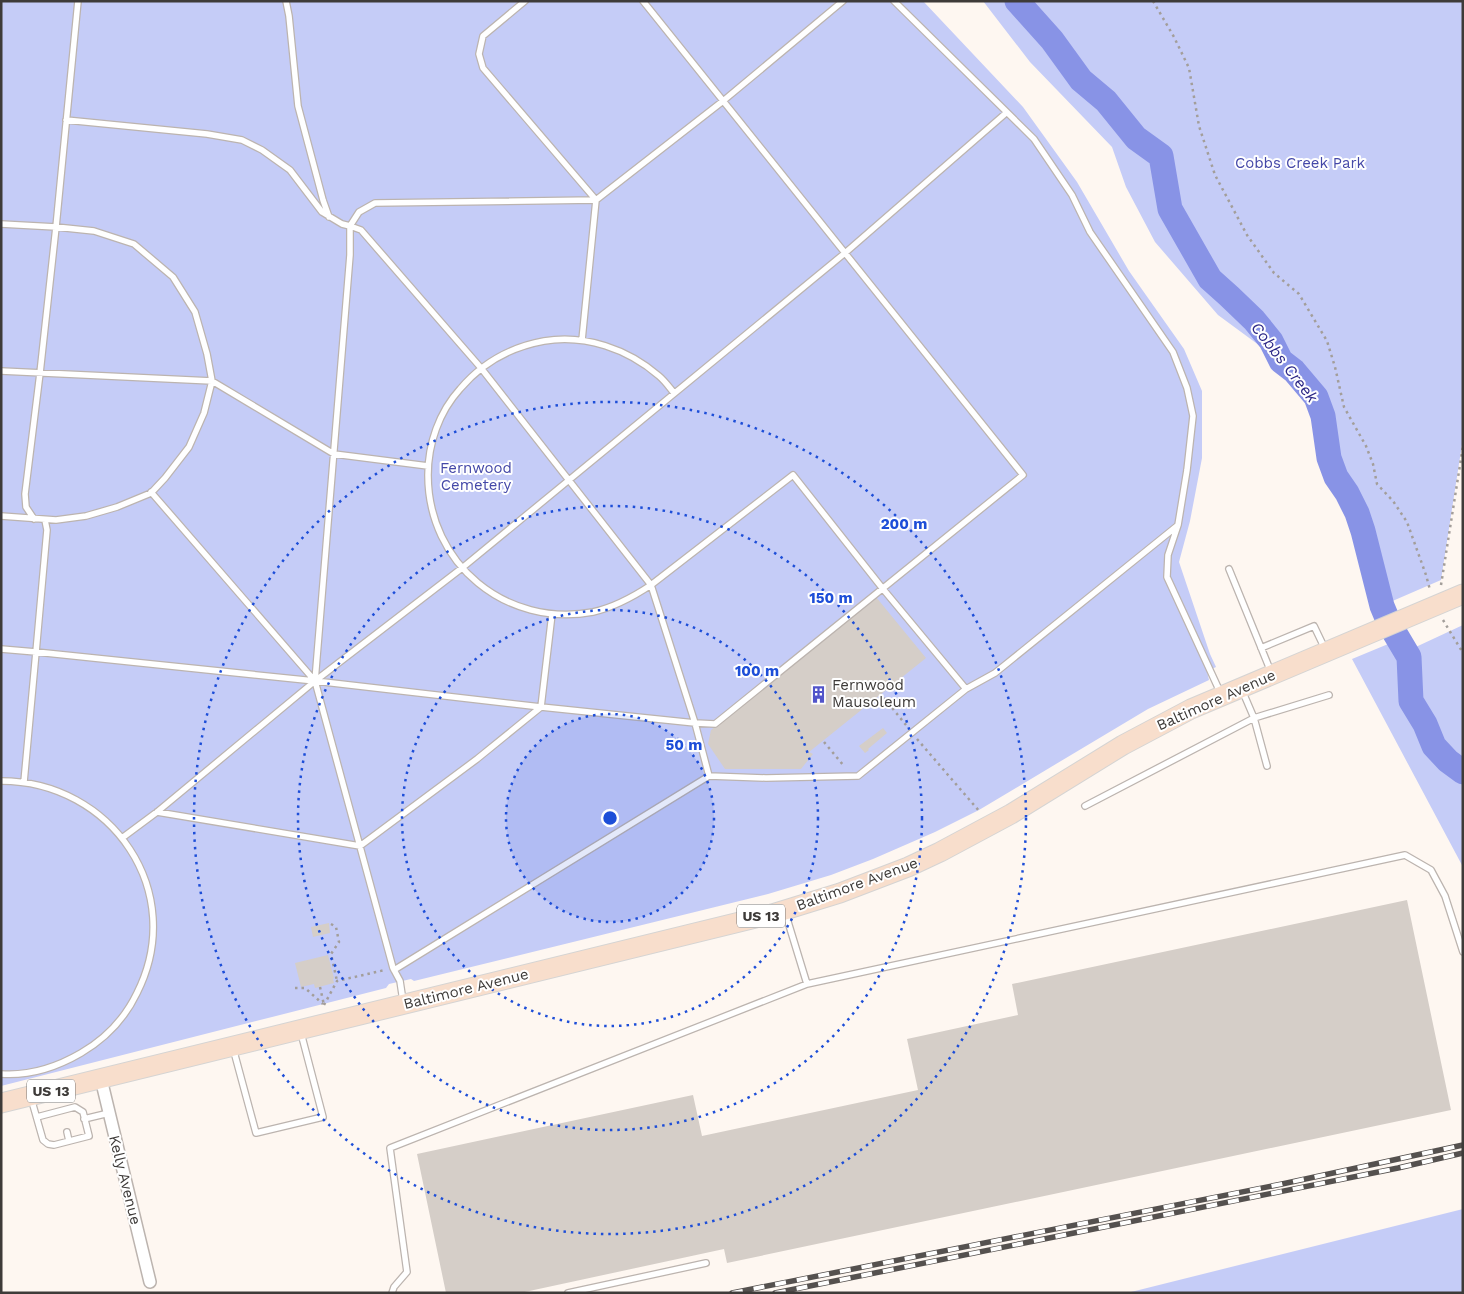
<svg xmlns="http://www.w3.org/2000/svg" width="1464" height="1294" viewBox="0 0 1464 1294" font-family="'Work Sans',sans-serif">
	<rect width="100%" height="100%" fill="#fef7f1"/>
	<!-- green -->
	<path fill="#c5ccf7" d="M1,1h922l100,106 54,75 52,89 55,78 18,42v67l-12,63 -11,41 31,92 6,13 -9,4 2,9 -61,29 -169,101 -44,22 -62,27 -42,16 -63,19 -354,87 -3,-2 -22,5 -3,4 -385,98z
		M983,1h480v437l-22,142 -60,26 -18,-75 -6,-18 -10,-20 -11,-16 -7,-19 -6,-42 -7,-19 -22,-26 -76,-56 -63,-73 -29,-55 -14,-40 -82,-85z
		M1463,625v242l-111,-208 41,-17 5,7 7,3z
		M1463,1209v84h-336z"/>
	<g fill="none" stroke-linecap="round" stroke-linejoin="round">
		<!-- river -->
		<path stroke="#8893e6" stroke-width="25" d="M1017,1l35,39 29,40 25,21 30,37 25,18 9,53 40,70 19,17 25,24 17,21 10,20 13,10 22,26 7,19 6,42 7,19 11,16 10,20 6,18 19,75 8,19 19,32 2,44 14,23 9,22 14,15 15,11"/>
	</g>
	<!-- building -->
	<path fill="#d5cec8" d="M876,597l50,61 -117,94 4,2 -12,15h-76l-17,-25 3,-14z
		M883,728l4,5 -19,16 1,1 -4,3 -6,-7z
		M1407,900l44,210 -724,153 -3,-14 -204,44h-74l-29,-139 276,-59 9,41 216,-46 -11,-51 111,-24 -6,-31z
		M329,923l1,10 -17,4 -2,-10z
		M328,955l6,23 -1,1 1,4 -19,5 -1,-4 -13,3 -6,-24z"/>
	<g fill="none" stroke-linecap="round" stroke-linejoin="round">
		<defs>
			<path id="lane" d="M286,1l3,15 9,90 25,94 6,17
				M525,1l-42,35 -4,18 4,14 113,132 -221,3 -16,9 -9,14 11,4 120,138 170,217c-18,12 -36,22 -58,27 -87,16 -165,-48 -165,-137 0,-31 11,-63 32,-86 22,-26 51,-42 84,-48 41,-7 84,8 115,35 6,5 10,11 15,17
				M643,1l380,474 -308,249 -20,-1 -44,-138 142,-110 90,114 83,100 -108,87 -92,2 -57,-2
				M894,1l140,138 38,56 18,37 83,120 14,36 6,28 -6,54 -9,55 -10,30 -1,22 54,117
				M66,120l141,14 35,6 20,10 28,20 32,42 20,12 8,2v29l-35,426 78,287 7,13 3,20
				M1,224l55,3 38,4 40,13 39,33 22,35 12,42 5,27 -8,32 -15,34 -24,31 -14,15 -34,14 -31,9 -30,4 -55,-4
				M582,340l14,-140 127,-99 120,-100
				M1,371l211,10 122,73 94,12
				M151,492l164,189
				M34,519l-8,-12 -1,-13 15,-121 16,-146 22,-226
				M45,520l2,10 -11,122 279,29 226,26 154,16 14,53 -315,194
				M1229,569l42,103
				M1261,648l53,-22 11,23
				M1,649l35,3 -12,130
				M966,689l29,-16 182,-147
				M1242,690l12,28 75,-23
				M1,781c111,0 187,111 136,212 -12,25 -32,46 -56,60 -24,14 -52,23 -80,21
				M1085,806l169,-88 13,48
				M157,812l203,34 117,-87 64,-52 11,-93
				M122,838l35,-26 158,-131 147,-113 107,-88 276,-227 161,-140
				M785,912l22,72 598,-129 26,15 14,26 18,56
				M233,1048l23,85 67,-16 -22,-84
				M31,1098l12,42 5,4 6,1 35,-9 -6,-24 -8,-5 -38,10
				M84,1119l25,-6
				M67,1132l2,9
				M392,1293l2,-6 13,-15 -17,-124 417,-164
				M568,1293l138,-30"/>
			<path id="street" d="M101,1079l49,203"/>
			<path id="primary" d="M1,1103l771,-189 68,-21 68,-26 32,-15 71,-38 112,-69 68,-36 272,-115"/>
		</defs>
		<!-- lane casing -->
		<use href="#lane" stroke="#bcb4af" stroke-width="8"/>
		<!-- street casing -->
		<use href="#street" stroke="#bcb4af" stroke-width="14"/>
		<!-- primary casing -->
		<use href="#primary" stroke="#d5d4d3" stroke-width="21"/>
		<!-- path -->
		<path stroke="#a39e9a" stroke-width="2.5" stroke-dasharray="2.5 4" stroke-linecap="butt" d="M1153,1l21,36 15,31 10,58 16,49 32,60 27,38 25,21 28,47 8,26 9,40 22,39 7,18 4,20 16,17 14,21 19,53 4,15
			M1441,585l22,-139
			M1443,620l20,33
			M884,698l22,27
			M917,739l63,73
			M824,742l20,24
			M331,924l5,3 3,15 -8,12 6,27
			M320,987l4,18
			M295,988h10l18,16
			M324,1005l13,-24 48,-11"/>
		<!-- lane -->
		<use href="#lane" stroke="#fff" stroke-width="5.5"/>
		<!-- street -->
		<use href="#street" stroke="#fff" stroke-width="11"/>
		<!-- primary -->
		<use href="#primary" stroke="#f8decc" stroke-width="19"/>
		<defs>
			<path id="rail" d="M732,1293l550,-109 181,-39
				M775,1293l623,-125 65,-15"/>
		</defs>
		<!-- rail casing -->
		<use href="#rail" stroke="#55514f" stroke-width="5.5"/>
		<!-- rail -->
		<use href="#rail" stroke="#fff" stroke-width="4" stroke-dasharray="11" stroke-linecap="butt"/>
	</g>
	<!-- distance rings -->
	<circle cx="610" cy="818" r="104" fill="#1d4ed8" fill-opacity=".12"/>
	<g fill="none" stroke="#1d4ed8" stroke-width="2.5" stroke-dasharray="2.5 5">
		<circle cx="610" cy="818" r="104"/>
		<circle cx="610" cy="818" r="208"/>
		<circle cx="610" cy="818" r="312"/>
		<circle cx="610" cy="818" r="416"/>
	</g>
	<!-- icons -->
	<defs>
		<symbol id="building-bare" viewBox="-9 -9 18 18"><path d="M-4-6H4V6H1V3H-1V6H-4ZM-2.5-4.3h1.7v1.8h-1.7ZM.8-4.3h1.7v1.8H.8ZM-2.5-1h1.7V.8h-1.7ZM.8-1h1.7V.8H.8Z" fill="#5154ca" stroke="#fff" stroke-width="2.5" paint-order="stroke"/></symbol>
	</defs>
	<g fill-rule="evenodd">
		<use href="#building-bare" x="806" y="682" width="25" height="25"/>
	</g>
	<g text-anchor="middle" stroke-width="4" stroke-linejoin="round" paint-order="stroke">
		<!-- shield labels -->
		<g fill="#fff" stroke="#787674" stroke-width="1">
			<rect x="737" y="904.5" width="48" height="23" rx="4"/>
			<rect x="27" y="1079.5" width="48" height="23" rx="4"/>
		</g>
		<g font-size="14" font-weight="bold" fill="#3e3b39">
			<text x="761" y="921">US 13</text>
			<text x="51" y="1096">US 13</text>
		</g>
		<!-- park labels -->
		<g font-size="15" fill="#4448a8" stroke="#fff">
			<text x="1300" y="168">Cobbs Creek Park</text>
			<text x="476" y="473">Fernwood<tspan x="476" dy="17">Cemetery</tspan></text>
		</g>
		<!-- poi labels -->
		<g font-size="15" fill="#3e3b39" stroke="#fff" text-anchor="start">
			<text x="832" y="690">Fernwood<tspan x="832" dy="17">Mausoleum</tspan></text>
		</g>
		<!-- street labels -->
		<g font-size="15" fill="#3e3b39" stroke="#fff">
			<text transform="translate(1216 700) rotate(-24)" y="5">Baltimore Avenue</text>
			<text transform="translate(857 884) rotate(-20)" y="5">Baltimore Avenue</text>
			<text transform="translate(466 989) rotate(-14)" y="5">Baltimore Avenue</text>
			<text transform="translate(125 1180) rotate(76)" y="5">Kelly Avenue</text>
		</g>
		<!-- water labels -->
		<g font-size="16" font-style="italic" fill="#2b2786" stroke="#fff">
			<text transform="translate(1285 362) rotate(52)" y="6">Cobbs Creek</text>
		</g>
	</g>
	<circle cx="610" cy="818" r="8" fill="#1d4ed8" stroke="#fff" stroke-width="2.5"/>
	<g font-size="15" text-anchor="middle" font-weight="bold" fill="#1d4ed8" stroke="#fff" stroke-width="4" stroke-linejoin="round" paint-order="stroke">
		<text x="904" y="529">200 m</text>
		<text x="831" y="603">150 m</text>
		<text x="757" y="676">100 m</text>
		<text x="684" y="750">50 m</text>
	</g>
	<!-- border -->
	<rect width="1464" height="1294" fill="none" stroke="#3e3b39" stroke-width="5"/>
</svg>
